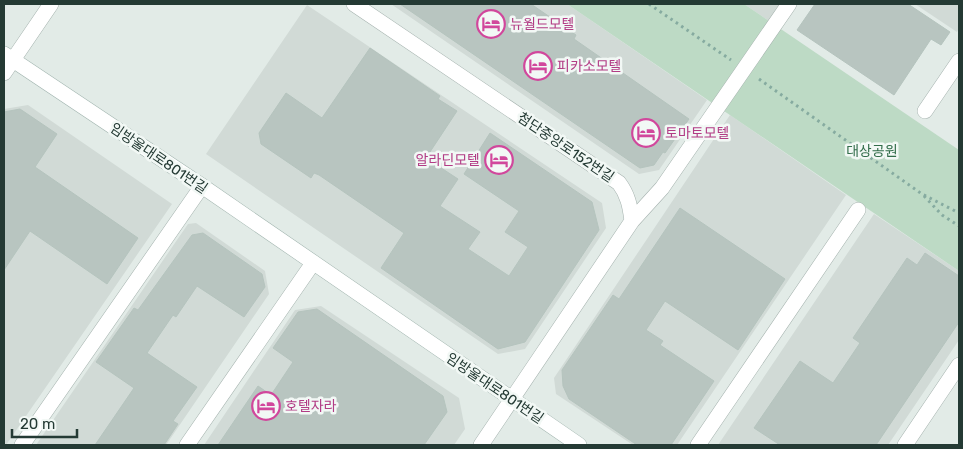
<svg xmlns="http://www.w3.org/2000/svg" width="963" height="449" viewBox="0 0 963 449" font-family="Rubik,'Noto Sans KR',sans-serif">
	<rect width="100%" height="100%" fill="#e2ebe7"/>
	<!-- built -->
	<path fill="#d1dad6" d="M391,4h176l140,96 -48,70 -20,4z
		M744,4h37l-12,17z
		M915,4h44v24l-2,4z
		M307,5l295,198 4,25 -81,121 -27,5 -292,-200z
		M28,105l144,99 -166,241h-2v-336z
		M730,115l116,80 -169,250h-44l-77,-51 -2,-16z
		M874,214l85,57v69l-71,105h-170z
		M196,223l69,48 4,23 -103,151h-130l152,-221z
		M321,306l138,92 6,31 -11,16h-250l91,-135z"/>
	<!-- green -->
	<path fill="#bddac5" d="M567,4h177l215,146v121z"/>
	<!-- building -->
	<path fill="#b8c5c0" stroke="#b5c4be" d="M400,4h131l45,31 -2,4 115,80 -24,34 -2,-1 -9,13 -14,3z
		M815,4h93l42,28 -9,13 -10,-6 -37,56 -97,-65z
		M370,48l70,48 -2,3 19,12 -31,47 32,21 -18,27 40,26 -12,17 41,27 19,-29 -23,-15 14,-21 -55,-37 26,-41 102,69 7,28 -74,112 -27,7 -117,-81 23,-35 -85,-58 -5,-2 -3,5 -50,-34 -2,-11 27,-40 36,25z
		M20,109l37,25 -22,33 103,71 -31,46 -77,-53 -26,39v-158z
		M680,208l105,71 -47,71 -73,-49 -19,29 17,11 -3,4 54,36 -43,64h-34l-68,-46 -6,-13 -1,-16 51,-75 6,4z
		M203,233l59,41 3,13 -21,30 -47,-31 -21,31 -3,-2 -26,38 50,34 -24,34 5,3 -14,21h-69l39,-57 -38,-26 38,-54 4,2 54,-75z
		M925,253l34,23v46l-83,123h-96l-26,-17 46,-67 33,22 27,-40 -7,-5 54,-80 10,7z
		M317,309l126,87 4,16 -23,33h-206l40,-59 13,9 22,-33 -20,-14 25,-36z"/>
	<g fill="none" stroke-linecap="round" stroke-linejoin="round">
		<defs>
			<path id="street" d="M354,4l265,179c9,12 11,23 13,38l-151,224
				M4,73l47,-69
				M925,111l34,-50
				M632,221l30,-33 127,-184
				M22,445l180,-259
				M187,445l126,-182
				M698,445l160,-235
				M905,445l54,-80"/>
			<path id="secondary" d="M4,54l198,132 377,259"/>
		</defs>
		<!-- street casing -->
		<use href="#street" stroke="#a5b2ae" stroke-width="16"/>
		<!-- secondary casing -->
		<use href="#secondary" stroke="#a2b5af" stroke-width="16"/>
		<!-- path -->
		<path stroke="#86aba0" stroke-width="3" stroke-dasharray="2.5 4" stroke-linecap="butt" d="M649,4l82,56
			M759,79l163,115 37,19
			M924,196l18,19 17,11"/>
		<!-- street -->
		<use href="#street" stroke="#fff" stroke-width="15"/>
		<!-- secondary -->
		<use href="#secondary" stroke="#fff" stroke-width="15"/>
	</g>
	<!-- icons -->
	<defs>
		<symbol id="hotel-ring" viewBox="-11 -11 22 22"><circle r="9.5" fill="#f2f8f5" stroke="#d1479c" stroke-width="1.5"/><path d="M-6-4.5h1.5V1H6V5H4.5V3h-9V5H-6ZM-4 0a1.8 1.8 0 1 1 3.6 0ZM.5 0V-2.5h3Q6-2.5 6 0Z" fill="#d1479c"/></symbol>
	</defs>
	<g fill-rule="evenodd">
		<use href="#hotel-ring" x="475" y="8" width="32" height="32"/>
		<use href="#hotel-ring" x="522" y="50" width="32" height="32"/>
		<use href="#hotel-ring" x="630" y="117" width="32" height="32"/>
		<use href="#hotel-ring" x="483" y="144" width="32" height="32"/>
		<use href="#hotel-ring" x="250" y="390" width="32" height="32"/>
	</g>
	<g text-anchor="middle" stroke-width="5" stroke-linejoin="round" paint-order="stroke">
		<!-- hotel labels -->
		<g font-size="14" fill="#b23c85" stroke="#f2f8f5" text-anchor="start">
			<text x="510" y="29">뉴월드모텔</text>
			<text x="557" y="71">피카소모텔</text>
			<text x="665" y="138">토마토모텔</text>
			<text x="480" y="165" text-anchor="end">알라딘모텔</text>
			<text x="285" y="411">호텔자라</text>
		</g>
		<!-- street labels -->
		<g font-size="14" fill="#243a34" stroke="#f2f8f5">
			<text transform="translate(566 147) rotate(34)" y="5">첨단중앙로152번길</text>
			<text transform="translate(159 158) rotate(34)" y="5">임방울대로801번길</text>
			<text transform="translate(495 388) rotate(34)" y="5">임방울대로801번길</text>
		</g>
		<!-- park labels -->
		<g font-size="14" fill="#326d4a" stroke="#f2f8f5">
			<text x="872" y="156">대상공원</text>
		</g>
	</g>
	<!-- border -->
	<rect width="963" height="449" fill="none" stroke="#243a34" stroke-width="10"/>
	<!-- scale -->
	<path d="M12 429v8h65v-8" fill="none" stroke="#243a34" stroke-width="2.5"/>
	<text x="20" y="429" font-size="15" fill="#243a34" stroke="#f2f8f5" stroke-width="4" paint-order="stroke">20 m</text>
</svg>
